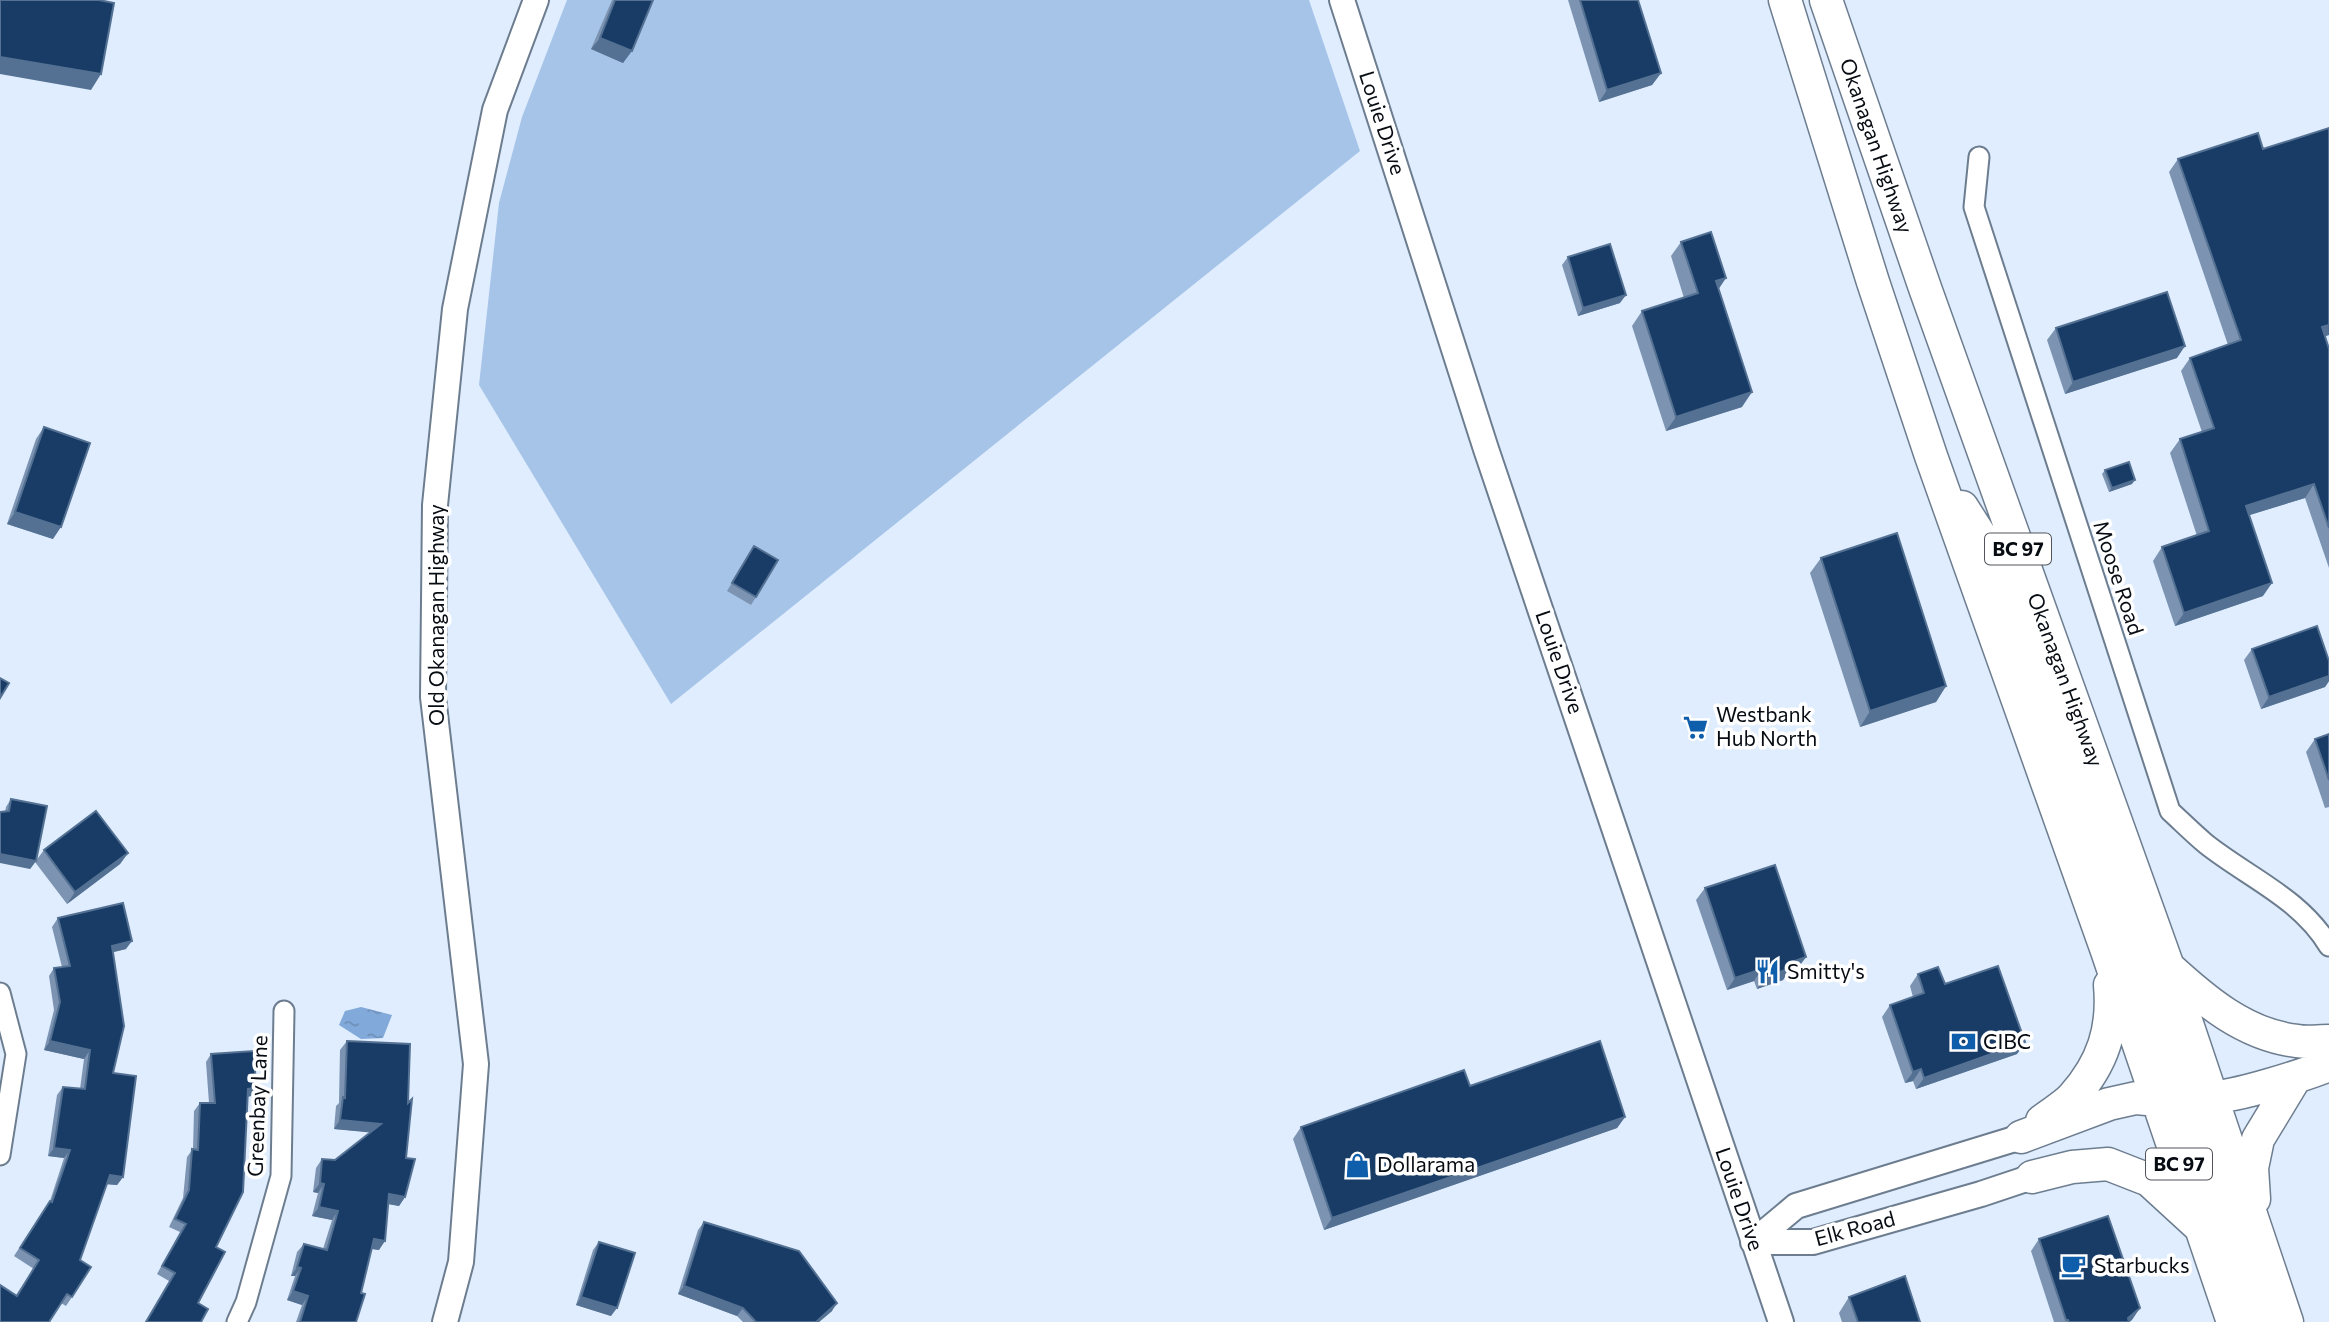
<svg xmlns="http://www.w3.org/2000/svg" width="2329" height="1322" viewBox="0 0 2329 1322" font-family="Commissioner,sans-serif">
	<defs>
		<pattern id="water-ripples" width="26" height="14" patternUnits="userSpaceOnUse" patternTransform="scale(1.75)"><rect width="26" height="14" fill="#81a9d9"/><path d="M2 4q2-2 4 0t4 0M15 11q2-2 4 0t4 0" fill="none" stroke="#6e90b9"/></pattern>
	</defs>
	<rect width="100%" height="100%" fill="#dfedfe"/>
	<!-- green -->
	<path fill="#a6c4e8" d="M567,0h742l51,151 -689,553 -192,-319 20,-182 23,-86z"/>
	<!-- water -->
	<path fill="url(#water-ripples)" d="M361,1007l31,8 -9,23 -22,1 -22,-14 6,-14z"/>
	<g fill="none" stroke-linecap="round" stroke-linejoin="round">
		<defs>
			<path id="minor" d="M1979,157l-5,50 196,604c12,11 24,23 36,33 43,34 94,54 123,102
				M0,993l16,61 -16,101
				M237,1322l9,-20 35,-126 3,-165"/>
			<path id="tertiary" d="M1342,0l144,449 295,873
				M1753,1242l43,-36 225,-69
				M1753,1242h60l168,-48 51,-17
				M445,1322l16,-60 15,-198 -43,-367 2,-192 20,-196 40,-199 41,-110"/>
			<path id="trunk" d="M1785,0l88,282 58,174 176,495 126,371
				M1826,0l99,288 243,679 119,355
				M1962,507l42,66 169,491c9,14 19,28 36,32 17,5 100,-23 120,-31
				M2168,967c37,34 77,68 129,74 10,2 21,0 32,0
				M2042,1121c10,-8 23,-15 31,-24 30,-34 41,-68 37,-112
				M2021,1137l88,-33 27,-6 22,2 24,11 13,22 26,88 36,101
				M2032,1177l40,-10 36,-3 41,16 48,44
				M2254,1199l-2,-31 6,-29 37,-61"/>
		</defs>
		<!-- minor casing -->
		<use href="#minor" stroke="#6d7d90" stroke-width="23"/>
		<!-- tertiary casing -->
		<use href="#tertiary" stroke="#6d7d90" stroke-width="28"/>
		<!-- trunk casing -->
		<use href="#trunk" stroke="#6d7d90" stroke-width="35"/>
		<!-- minor -->
		<use href="#minor" stroke="#fff" stroke-width="19"/>
		<!-- tertiary -->
		<use href="#tertiary" stroke="#fff" stroke-width="24"/>
		<!-- trunk -->
		<use href="#trunk" stroke="#fff" stroke-width="32"/>
	</g>
	<!-- wall -->
	<path fill="#7c94b2" d="M612,0h41l-30,63 -32,-14z
		M1568,0h70l23,73 -9,12 -53,17z
		M2178,159l147,178 4,12v219l-24,-70 -56,17 14,81 -88,30 -22,-65 9,-14 35,-11 -27,-83 10,-14 22,-7 -21,-61 9,-13 38,-13 -59,-173z
		M1681,242l38,47 23,118 -76,24 -34,-105 10,-15 42,-13 -13,-42z
		M1568,257l52,46 -42,13 -16,-51z
		M2056,328l121,30 -112,36 -18,-54z
		M44,427l9,112 -46,-15 29,-85z
		M2105,470l27,14 -23,8 -7,-18z
		M754,546l2,51 -5,8 -24,-14z
		M1821,558l125,128 -10,16 -76,25 -50,-154z
		M2252,649l77,12v20l-4,6 -64,22 -17,-49z
		M2329,734v73l-4,1 -19,-56 9,-13z
		M11,799l25,62 -6,8 -25,-57 1,-5z
		M44,850l84,3 -8,11 -53,40 -32,-42z
		M1705,888l101,69 -9,12 -9,3 -5,8 -26,9 -3,-8 -27,9 -31,-90z
		M58,918l68,31 -13,3v121l10,104 -6,8 -10,-1 -27,76 -8,37 -6,9 -5,-3 -45,-8 18,-26 -20,-13 36,-55 14,-43 -16,-2 9,-61 6,-8 17,2 4,-30 -40,-9 10,-40 -5,-34 5,-8 8,-1 -10,-40z
		M1918,974l27,10 80,58 -8,12 -101,35 -3,-8 -8,2 -23,-66 8,-12 23,-8 -3,-11z
		M347,1041l59,117 -1,39 -6,9 -11,-2 -9,46 -8,-1 -10,44 -5,29h-60l6,-17 -15,-5 8,-24h-4l6,-24 7,-8 19,5 9,-29 -20,-4 6,-23 -5,-1 3,-24 6,-9 13,1 36,-28 -37,-3 2,-23 3,-3 1,-53z
		M211,1054l40,42 -3,1 -32,150 -18,56 3,19h-56l24,-41 -12,-7 23,-42 -11,-5 14,-29 4,-41 6,-8 1,-38 6,-8h9l-3,-41z
		M1625,1117l-8,11 -293,102 -31,-91 8,-12z
		M704,1222l128,89 -13,11h-76l-6,-6 -59,-22 20,-64z
		M2039,1239l93,81 -3,2h-75l-23,-71z
		M599,1242l12,74 -35,-11 17,-55z
		M1849,1297l71,25h-78l-3,-9z"/>
	<!-- shaded-wall -->
	<path fill="#547193" d="M600,38l32,13 -9,12 -32,-14z
		M0,57l101,17 -10,16 -91,-16z
		M1661,73l-9,12 -53,17 8,-12z
		M1726,278l-10,15v-12z
		M1626,295l-6,8 -42,13 5,-8z
		M2329,325v10l-16,6 9,-14z
		M2185,346l-8,12 -112,36 8,-12z
		M1752,392l-10,15 -76,24 10,-14z
		M2135,480l-3,4 -23,8 3,-4z
		M2314,484l-9,14 -68,21 9,-13z
		M15,512l46,15 -8,12 -46,-15z
		M2272,583l-9,13 -88,30 9,-13z
		M2329,676v5l-4,6 -64,22 8,-12z
		M1946,686l-10,16 -76,25 10,-16z
		M128,853l-8,11 -53,40 8,-12z
		M0,854l36,7 -6,8 -30,-6z
		M132,941l-6,8 -20,5 6,-8z
		M1806,957l-9,12 -9,3 -5,8 -26,9 8,-12 24,-14z
		M1762,969l-8,12 -27,9 8,-12z
		M50,1041l40,9 -6,9 -40,-9z
		M2025,1042l-8,12 -101,35 8,-11z
		M1921,1069l-8,12 -8,2 8,-11z
		M256,1088l-5,8 -8,1 5,-8z
		M1625,1117l-8,11 -293,102 8,-12z
		M340,1120l41,4 -6,9 -41,-4z
		M54,1148l16,2 -6,8 -16,-2z
		M110,1175l13,2 -6,8 -13,-1z
		M320,1183l4,1 -6,9 -5,-1z
		M389,1194l16,3 -6,9 -16,-3z
		M319,1207l19,4 -6,9 -20,-4z
		M374,1239l11,2 -6,9 -12,-2z
		M297,1267l4,1 -6,8h-4z
		M684,1286l59,22 -6,8 -59,-22z
		M293,1291l15,5 -6,9 -15,-5z
		M581,1297l36,11 -6,8 -35,-11z
		M837,1303l-5,8 -13,11h-3z
		M2140,1308l-8,12 -3,2 -1,-4z"/>
	<!-- building -->
	<path fill="#183c65" stroke="#547193" stroke-width="2" d="M0,0h99l15,3 -13,71 -101,-17z
		M615,0h38l-21,51 -32,-13z
		M1580,0h58l23,73 -54,17z
		M2329,128v197l-7,2 7,22v179l-15,-44 -68,22 26,77 -88,30 -22,-66 47,-16 -29,-92 34,-11 -24,-70 51,-18 -63,-181 80,-26 5,16z
		M1711,232l15,46 -10,3 36,111 -76,25 -34,-106 56,-18 -17,-51z
		M1610,244l16,51 -43,13 -15,-51z
		M2167,292l18,54 -112,36 -17,-54z
		M44,427l46,16 -29,84 -46,-15z
		M2129,462l6,18 -23,8 -7,-18z
		M1897,533l49,153 -76,25 -49,-153z
		M754,546l24,14 -22,37 -24,-14z
		M2317,626l12,35v15l-60,21 -17,-48z
		M0,678l9,5 -9,15z
		M2329,734v46l-14,-41z
		M11,799l36,7 -11,55 -36,-7v-42l9,-1z
		M96,811l32,42 -53,39 -31,-42z
		M1775,865l31,92 -17,6 2,5 -26,9 -3,-8 -27,9 -30,-90z
		M123,903l9,38 -20,5 12,80 -11,47 23,3 -13,101 -13,-2 -30,85 11,7 -19,30 -5,-3 -18,28h-49v-37l17,11 22,-36 -19,-12 30,-47 2,1 18,-52 -16,-2 9,-61 22,2 5,-39 -40,-9 10,-39 -6,-34 16,-2 -12,-48z
		M1998,966l27,76 -101,36 -3,-9 -8,3 -23,-67 34,-12 -6,-19 20,-7 7,17z
		M347,1041l63,3 -2,59 4,-4 -6,59 9,1 -10,38 -16,-3 -4,47 -11,-2 -13,54 4,1 -9,28h-56l8,-26 -15,-5 8,-23 -4,-1 7,-23 23,6 11,-39 -19,-4 5,-23 -4,-1 2,-24 13,1 46,-36 -41,-4 3,-23 2,1z
		M1600,1041l25,76 -293,101 -31,-91 163,-57 6,16z
		M254,1051l2,37 -8,1 -5,103 -27,55 9,5 -27,51 10,6 -7,13h-55l29,-49 -13,-7 24,-42 -11,-5 14,-29 3,-41 6,1 2,-47h15l-4,-49z
		M2108,1216l32,92 -12,10 1,4h-60l-1,-2h-2l-27,-81z
		M704,1222l95,29 38,52 -21,19h-60l-13,-14 -59,-22z
		M599,1242l36,11 -18,55 -36,-11z
		M1905,1276l15,46h-62l-9,-25z"/>
	<!-- icons -->
	<defs>
		<symbol id="supermarket-bare" viewBox="-9 -9 18 18"><path d="M-6-5.5h2.5l.6 2H6L4.5 2H-2.5L-4.4-4H-6ZM-1.5 3.2a1.3 1.3 0 1 0 .1 0ZM3 3.2a1.3 1.3 0 1 0 .1 0Z" fill="#0f5eac" stroke="#fff" stroke-width="2.5" paint-order="stroke"/></symbol>
		<symbol id="restaurant-bare" viewBox="-9 -9 18 18"><path d="M-5-6h1v4h1v-4h1v4h1v-4h1v5L-1.5 .5V6h-2V.5L-5-1ZM5-6V6H3V1.5H1.5Q1.5-4 5-6Z" fill="#0f5eac" stroke="#fff" stroke-width="2.5" paint-order="stroke"/></symbol>
		<symbol id="bank-bare" viewBox="-9 -9 18 18"><path d="M-6-4H6V4H-6ZM0-2.3a2.3 2.3 0 1 0 0 4.6a2.3 2.3 0 1 0 0-4.6Z" fill="#0f5eac" stroke="#fff" stroke-width="2.5" paint-order="stroke"/></symbol>
		<symbol id="shop-bare" viewBox="-9 -9 18 18"><path d="M-5-2.5h2.3a2.7 3.5 0 0 1 5.4 0H5L5.5 6h-11ZM-1.5-2.5h3a1.5 2.3 0 0 0-3 0Z" fill="#0f5eac" stroke="#fff" stroke-width="2.5" paint-order="stroke"/></symbol>
		<symbol id="cafe-bare" viewBox="-9 -9 18 18"><path d="M-5.5-4.5H6V0H3Q3 3.5 0 3.5H-2.5Q-5.5 3.5-5.5 0ZM3-3.2v2h1.7v-2ZM-6 4.5H4V6H-6Z" fill="#0f5eac" stroke="#fff" stroke-width="2.5" paint-order="stroke"/></symbol>
	</defs>
	<g fill-rule="evenodd">
		<use href="#supermarket-bare" x="1678" y="710" width="35" height="35"/>
		<use href="#restaurant-bare" x="1750" y="954" width="35" height="35"/>
		<use href="#bank-bare" x="1946" y="1024" width="35" height="35"/>
		<use href="#shop-bare" x="1340" y="1148" width="35" height="35"/>
		<use href="#cafe-bare" x="2056" y="1248" width="35" height="35"/>
	</g>
	<g text-anchor="middle" stroke-width="7" stroke-linejoin="round" paint-order="stroke">
		<!-- shield labels -->
		<g fill="#fff" stroke="#51555a" stroke-width="2">
			<rect x="1985" y="533.5" width="66" height="31" rx="5"/>
			<rect x="2146" y="1148.5" width="66" height="31" rx="5"/>
		</g>
		<g font-size="19" font-weight="bold" fill="#070c13">
			<text x="2018" y="556">BC 97</text>
			<text x="2179" y="1171">BC 97</text>
		</g>
		<!-- street labels -->
		<g font-size="21" fill="#070c13" stroke="#fff">
			<text transform="translate(1382 123) rotate(72)" y="7">Louie Drive</text>
			<text transform="translate(1876 146) rotate(71)" y="7">Okanagan Highway</text>
			<text transform="translate(2118 578) rotate(72)" y="7">Moose Road</text>
			<text transform="translate(437 615) rotate(-90)" y="7">Old Okanagan Highway</text>
			<text transform="translate(1559 662) rotate(71)" y="7">Louie Drive</text>
			<text transform="translate(2065 680) rotate(70)" y="7">Okanagan Highway</text>
			<text transform="translate(258 1106) rotate(-88)" y="7">Greenbay Lane</text>
			<text transform="translate(1739 1199) rotate(71)" y="7">Louie Drive</text>
			<text transform="translate(1855 1229) rotate(-15)" y="7">Elk Road</text>
		</g>
		<!-- poi labels -->
		<g font-size="21" fill="#070c13" stroke="#fff" text-anchor="start">
			<text x="1716" y="722">Westbank<tspan x="1716" dy="24">Hub North</tspan></text>
			<text x="1787" y="979">Smitty's</text>
			<text x="1983" y="1049">CIBC</text>
			<text x="1377" y="1172">Dollarama</text>
			<text x="2094" y="1273">Starbucks</text>
		</g>
	</g>
</svg>
